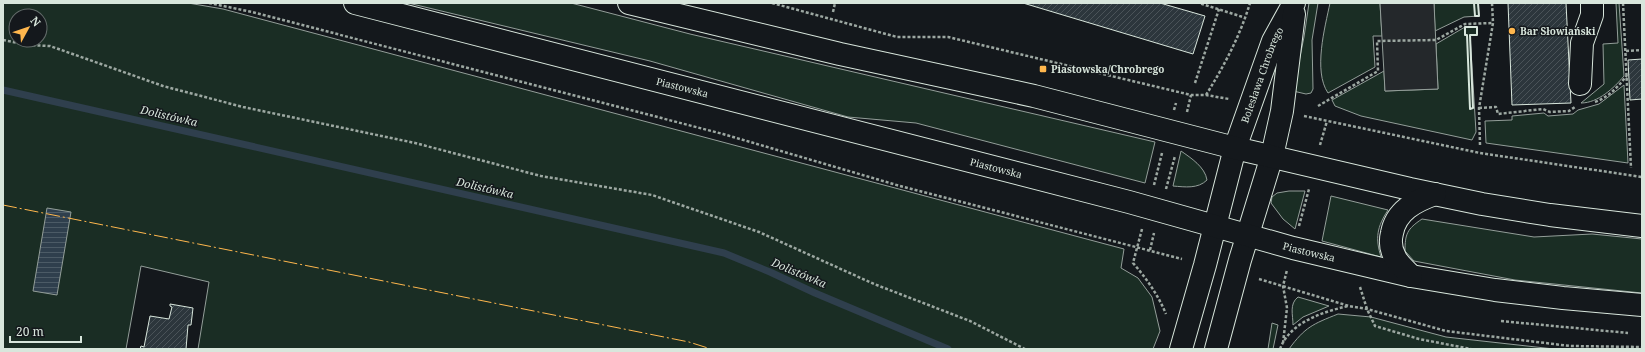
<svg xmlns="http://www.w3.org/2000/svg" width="1645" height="352" viewBox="0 0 1645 352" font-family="'Noto Serif',serif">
	<defs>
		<pattern id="water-rules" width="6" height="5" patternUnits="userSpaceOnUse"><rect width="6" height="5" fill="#2f3f4d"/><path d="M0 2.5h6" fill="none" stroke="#4c5b66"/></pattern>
		<pattern id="building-hatch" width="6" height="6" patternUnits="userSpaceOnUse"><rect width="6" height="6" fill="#2c363c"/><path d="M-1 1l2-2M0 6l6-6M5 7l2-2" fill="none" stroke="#4a5358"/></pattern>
	</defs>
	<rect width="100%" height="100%" fill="#14181c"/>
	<!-- green -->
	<path fill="#1a2d24" stroke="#939e99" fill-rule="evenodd" d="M3,3h185l35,6 901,240 -3,19 17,10 14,19 8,34 -7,18h-955l11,-67 -68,-16 -15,83h-123zM16,16h24v24h-24z
		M408,3h163l119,31 465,108 -10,41 -229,-60 -68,-6 -198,-56z
		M1309,3h9l-6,37 1,49 -2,4 -5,1 -13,-3 11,-54z
		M1330,3h50l2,33h-9l2,31 -47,26c-15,-22 -3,-66 2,-90z
		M1434,3h44l1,13 -15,1 -29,14z
		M1616,3h3l5,73c-10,12 -26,27 -43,27l23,-19 -1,-40 15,-1z
		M1465,27h12v8h-7l6,97 -4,8 -111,-24 -26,-10 -3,-6 52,-29 1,20 53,-2 -2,-45z
		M1624,85l4,78 -142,-20 -1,-22 27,-1v-4l32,-3 4,3 25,-2 5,-4 21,-6z
		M1181,151c10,7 24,16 26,29 -9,9 -22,7 -34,6z
		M1289,191h16l-10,38 -12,-10 -12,-16 1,-6 5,-4z
		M1331,196l57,14c-11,17 -13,28 -7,47l-59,-16z
		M1422,219l112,18 58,-3 50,5v54l-127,-13 -101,-19 -9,-10c0,-17 2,-22 17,-32z
		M1298,297l31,9 -26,11 -10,8c0,-10 -4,-21 5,-28z
		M1338,314l33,3 75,20 108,12h-265c16,-22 24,-25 49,-35z
		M1272,323l6,2 -5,24h-5z"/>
	<!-- parking -->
	<path fill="#24282b" stroke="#939e99" d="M1380,3h54l4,86 -53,2z"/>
	<!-- water -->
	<path fill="url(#water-rules)" stroke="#939e99" d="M47,208l24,4 -14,83 -24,-4z"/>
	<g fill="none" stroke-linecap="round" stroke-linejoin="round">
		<!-- stream -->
		<path stroke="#2f3f4d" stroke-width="7" d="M3,90l721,163 46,19 45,21 133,56"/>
	</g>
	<!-- building -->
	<path fill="url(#building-hatch)" stroke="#d8e6dc" d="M1023,3h137l45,13 -12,38z
		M1508,3h58l5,100 -59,2z
		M1642,59v40l-12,1 -2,-40z
		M170,304l23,4 -2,17h-3l-2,24h-46l1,-3 3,1 6,-31 19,3 3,-12 -2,-1z"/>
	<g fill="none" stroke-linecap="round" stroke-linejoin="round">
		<defs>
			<g id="minor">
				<path d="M1580,84l2,-41 10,-28v-12"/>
				<path id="s1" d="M1181,349l24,-84 30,-117 38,-107 21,-38"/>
				<path d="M1216,349l24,-89 32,-104 10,-45 12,-97"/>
			</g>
			<g id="major">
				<path id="s2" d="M355,3l774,199 164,46 118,28 84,14 68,8 79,7"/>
				<path d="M629,3l211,51 194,42 201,52 175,41 72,15 68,11 92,11"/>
				<path d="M1411,276c-5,-6 -13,-12 -16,-19 -4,-7 -5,-16 -3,-24 4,-22 23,-32 43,-39"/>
			</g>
		</defs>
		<!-- minor casing -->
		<use href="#minor" stroke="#d8e6dc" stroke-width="24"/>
		<!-- major casing -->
		<use href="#major" stroke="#d8e6dc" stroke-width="24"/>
		<!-- path -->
		<path stroke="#9da8a2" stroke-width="2.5" stroke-dasharray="3 2" stroke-linecap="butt" d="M209,3l43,9 471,122 177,52 282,73
			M772,3l125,34h51l243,58h15l23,4
			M1202,3v1l44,14
			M1623,3l8,165
			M833,12l2,-9
			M3,40l25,5 22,1 113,40 80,21 172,36 126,33 111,19 107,37 115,52 96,37 55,28
			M1626,51l16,-1
			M1195,83l24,-74
			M1206,95c18,-29 34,-59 44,-92
			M1595,102c14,-5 24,-16 32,-27
			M1318,106l60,-35 -1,-30 59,-1 29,-16 28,-1
			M1479,108l17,-1 2,7 45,-5 7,3 19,-1 6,-4
			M1174,110l2,-7
			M1187,112l4,-17
			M1304,116l176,37 162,24
			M1320,145l7,-24
			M1480,145l-1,-37 14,-85 -1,-20
			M1154,185l8,-32
			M1166,189l9,-33
			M1299,226l10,-37
			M1142,229l-9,34c14,16 25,32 33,51
			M1150,250l4,-17
			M1259,279l90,27 18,3 79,22 124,15 72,1
			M1360,287l7,22 8,17 44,13 52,10
			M1501,321l127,12
			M1283,343l4,-35 -4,-22 4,-16
			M1280,349c10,-27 43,-37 68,-43"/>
		<!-- minor -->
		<use href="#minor" stroke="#14181c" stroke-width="22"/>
		<!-- major -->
		<use href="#major" stroke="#14181c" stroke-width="22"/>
		<!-- wall -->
		<path stroke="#d8e6dc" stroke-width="2" d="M1474,3l1,13h4l-1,-13
			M1465,27h12v8h-7l3,73 -3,1 -3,-74h-2z"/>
		<!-- power -->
		<path stroke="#ffb74d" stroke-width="1" stroke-dasharray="14 3 2 3" stroke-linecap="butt" d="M3,205l686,137 22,7"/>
	</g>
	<!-- markers -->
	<g fill="#ffb74d" stroke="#14181c" stroke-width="1.5">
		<circle cx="1512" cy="31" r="4"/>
		<rect x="1039" y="65" width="8" height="8" rx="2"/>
	</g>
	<g text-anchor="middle" stroke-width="3" stroke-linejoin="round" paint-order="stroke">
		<!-- poi labels -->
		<g font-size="10" font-weight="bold" fill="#d8e6dc" stroke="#14181c" text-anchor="start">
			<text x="1520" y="35">Bar Słowiański</text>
			<text x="1051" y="73">Piastowska/Chrobrego</text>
		</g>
		<!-- street labels -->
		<g font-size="10" fill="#d8e6dc" stroke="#14181c">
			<text dy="4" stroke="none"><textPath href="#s1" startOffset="286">Bolesława Chrobrego</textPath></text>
			<text dy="4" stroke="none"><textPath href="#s2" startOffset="338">Piastowska</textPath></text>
			<text dy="4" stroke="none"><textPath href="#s2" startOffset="662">Piastowska</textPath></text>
			<text dy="4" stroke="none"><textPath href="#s2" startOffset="986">Piastowska</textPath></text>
		</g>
		<!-- water labels -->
		<g font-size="11" font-style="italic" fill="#d8e6dc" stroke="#14181c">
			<text transform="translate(169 116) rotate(13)" y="4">Dolistówka</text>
			<text transform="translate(485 188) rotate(13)" y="4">Dolistówka</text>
			<text transform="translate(799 273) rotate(23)" y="4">Dolistówka</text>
		</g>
	</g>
	<!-- border -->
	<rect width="1645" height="352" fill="none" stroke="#d8e6dc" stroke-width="8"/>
	<!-- north arrow -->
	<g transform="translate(28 28) rotate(50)"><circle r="19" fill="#14181c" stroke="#626a69"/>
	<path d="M0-3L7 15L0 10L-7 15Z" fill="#ffb74d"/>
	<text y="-6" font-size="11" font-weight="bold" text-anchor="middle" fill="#d8e6dc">N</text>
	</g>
	<!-- scale -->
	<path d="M10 336v6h71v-6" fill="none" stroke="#d8e6dc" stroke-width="2"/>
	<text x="16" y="336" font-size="12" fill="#d8e6dc" stroke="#14181c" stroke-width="3" paint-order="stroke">20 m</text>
</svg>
